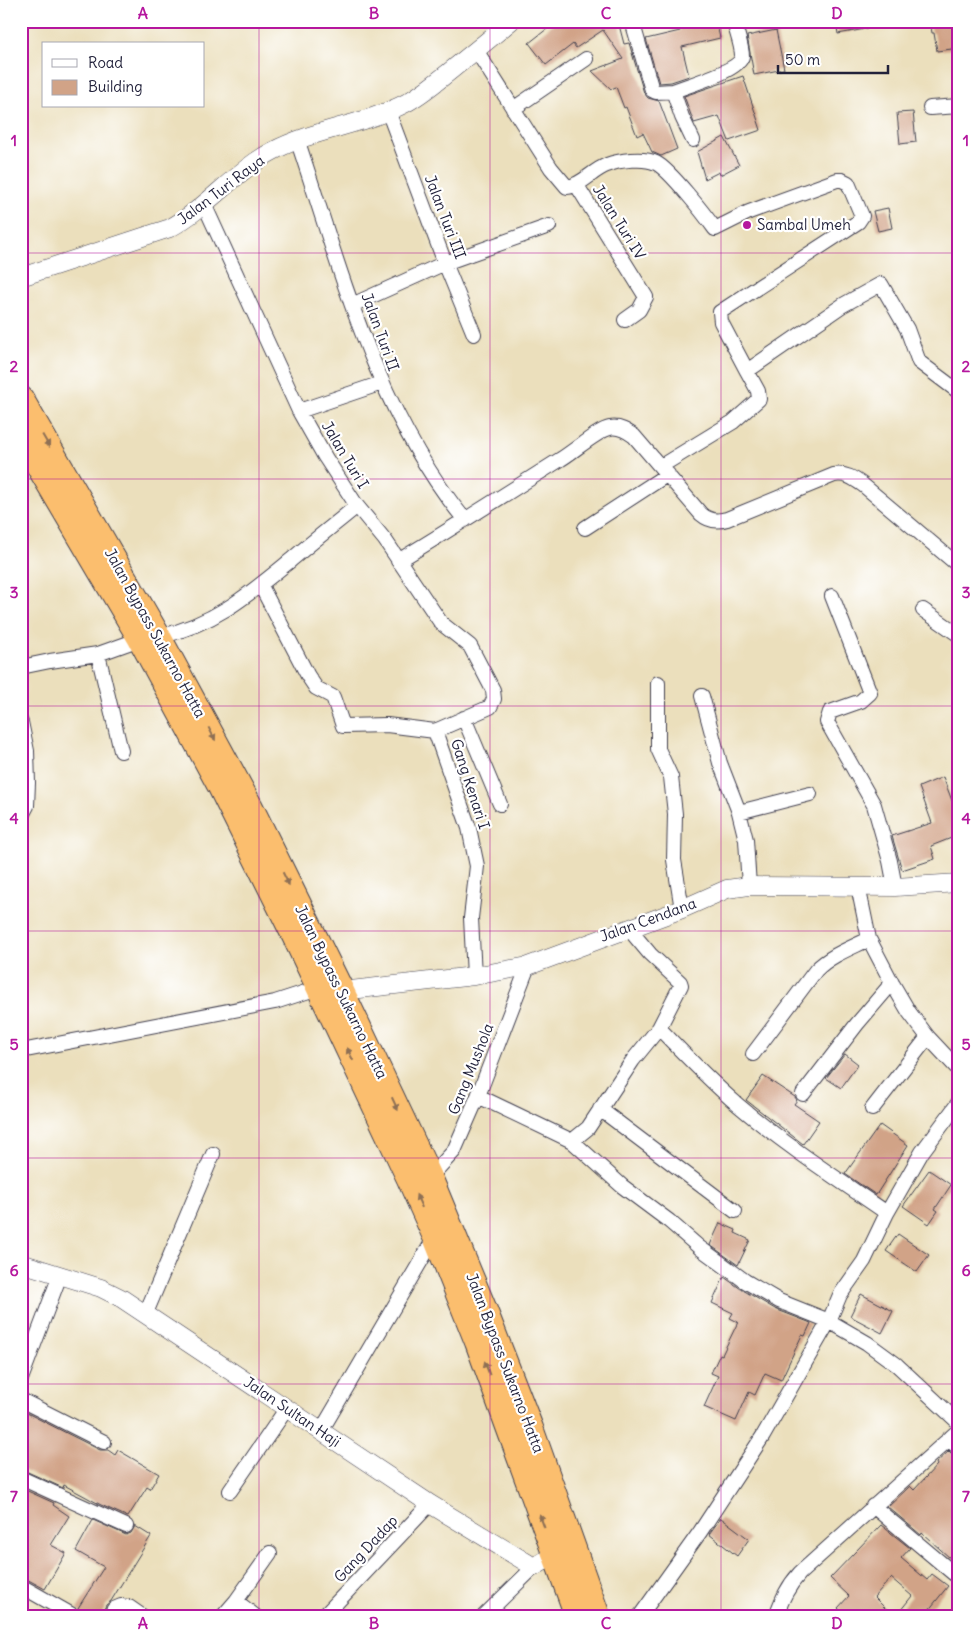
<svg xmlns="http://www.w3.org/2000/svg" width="980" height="1637" viewBox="0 0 980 1637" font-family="Delius,sans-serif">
	<rect width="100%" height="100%" fill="#fff"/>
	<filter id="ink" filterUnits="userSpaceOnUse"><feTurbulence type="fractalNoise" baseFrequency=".02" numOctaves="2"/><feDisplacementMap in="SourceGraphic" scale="10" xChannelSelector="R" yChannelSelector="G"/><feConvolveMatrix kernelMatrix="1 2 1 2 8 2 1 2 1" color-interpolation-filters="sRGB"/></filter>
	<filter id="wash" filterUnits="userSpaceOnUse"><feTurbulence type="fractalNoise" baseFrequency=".0096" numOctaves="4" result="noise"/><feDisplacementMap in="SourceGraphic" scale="20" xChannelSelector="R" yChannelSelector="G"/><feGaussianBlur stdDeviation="1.12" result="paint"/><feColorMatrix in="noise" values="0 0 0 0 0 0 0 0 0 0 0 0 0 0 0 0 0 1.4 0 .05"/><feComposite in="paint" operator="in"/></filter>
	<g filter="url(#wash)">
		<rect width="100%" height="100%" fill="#ebdfbc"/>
		<g id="blocks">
			<!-- building -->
			<path fill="#d1a387" d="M557,21h61l6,23 5,-1 15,50 4,5 11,3 18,48 -16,7 -9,-4 -9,-19 -6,3 -11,-29 -2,1 -8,-21 -5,2 -19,-18 31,-12 -20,-29 -27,18 -3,-4 -27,21 -17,-22z
				M677,21h39l4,17 -38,9 7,29 -18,6 -12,1 -13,-44 34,-8z
				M836,21h40v6l-38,7z
				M930,21h29v9h-3v3h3v15l-22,3 -3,-18h-2z
				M776,30l8,39 -30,6 -7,-39z
				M743,76l18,54 -32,11 -10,-25 -25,7 -10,-27z
				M913,112l3,30 -16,2 -3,-31z
				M724,137l15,28 -19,10 -1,-3 -14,7 -8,-27z
				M888,208l4,20 -14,3 -5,-20z
				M943,777l16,42v16l-28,11 4,13 -33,11 -10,-34 40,-13 -13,-36z
				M845,1054l13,10 -17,24 -15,-10z
				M763,1076l32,21 2,3 -3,4 25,17 -16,23 -57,-44z
				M880,1125l28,20 -32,50 -31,-21z
				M929,1170l22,15 -16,24 3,2 -9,13 -26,-18z
				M720,1223l16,7 -1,3 15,7 -12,25 -28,-20z
				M898,1234l31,21 -12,17 -31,-21z
				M724,1277l17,12 34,20 36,14 -6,13 -3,-1 -21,45 -16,-7 -10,22 -6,-3 -13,29 -32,-14 14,-31 -7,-3 9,-19 2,1 16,-33 -8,-4 3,-5 -21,-10z
				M861,1294l32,17 -11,22 -32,-17z
				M21,1410l79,40h8l7,5 3,-5 41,24 -9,15 -3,-2 -19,30 -27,-12 -37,-20 -1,3 -42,-19z
				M949,1451l10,10v105l-37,-33 -1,2 -33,-28 22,-21 4,4 23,-25 -1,-2z
				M21,1488l33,15 -1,2 16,11 -18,29 15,8 -21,36 -24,-13z
				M721,1518l28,21 -12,17 -28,-22z
				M93,1520l33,15 5,-2 4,-7 16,10 -40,65 -5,4 -5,11h-18l-5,-8 26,-41 -28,-16z
				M881,1525l29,23 -9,10 26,22 5,-6 16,12 -24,30h-28l16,-20 -21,-18 -17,19 12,12 -6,7h-34l-8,-8 11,-12 -19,-18z"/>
		</g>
	</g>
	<g filter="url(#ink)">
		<use href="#blocks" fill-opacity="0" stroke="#403e4e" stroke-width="1"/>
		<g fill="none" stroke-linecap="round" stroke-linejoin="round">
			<defs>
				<path id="minor" d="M632,21l20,69 4,2 17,-1
					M476,50l75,118 16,19c14,-1 26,-17 40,-22 12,-5 37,-8 49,-2 14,7 49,52 59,66l34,-17 88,-32h5l6,3 14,33 -4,6 -138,90 1,10 26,49
					M930,108l29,-2
					M513,109l73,-50
					M388,111l57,152 29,71
					M297,139c44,131 79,273 168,381
					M693,140l-11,-23 -9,-26c13,-5 68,-21 69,-35 0,-11 -6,-24 -8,-35
					M576,184l70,113 -7,13 -14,10
					M204,204l95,207 26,46 32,49 28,34 56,83 29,23 23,44 1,9 -4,8 -55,24 34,97 8,38 -6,52 3,58
					M352,305l93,-42 104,-37
					M299,411l83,-28
					M661,466l72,-44 26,-23 -1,-8 -11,-20 96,-66 38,-21 26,45 12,33 40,30
					M585,528l83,-54
					M398,561c55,-33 109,-68 163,-102 12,-7 37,-29 49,-31 9,-2 17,3 24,8l67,78c8,7 16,8 26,5l107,-44c12,-2 19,3 29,10l96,81
					M261,586l47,90 8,12 17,9 10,29 44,-1 48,6
					M832,596l38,97 -9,8 -31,11 -3,10 47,83 16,56 5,26
					M923,610l36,25
					M159,637c57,-14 88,-41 132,-77 21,-18 44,-36 66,-54
					M98,654l23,97
					M21,667l29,-6 48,-7 42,-15
					M658,683v66l13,28 4,37 -1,46 8,49
					M702,696l18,67 19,49 7,28 3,46
					M464,718l36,86
					M21,722l6,29 1,32 -1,23 -6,11
					M739,812l71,-18
					M858,886l11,53 23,44 17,29 19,25 31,33
					M659,1028c25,26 51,53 79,77 47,40 98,73 149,108
					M21,1051l254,-49 43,-14
					M753,1054l63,-84c15,-15 35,-22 53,-31
					M803,1094l54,-70 35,-41
					M478,1096l94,45 50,45 47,35 31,27 45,33 34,20 50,20 38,22 30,22 62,58
					M600,1109l135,102
					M872,1109l56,-72
					M572,1141l16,-13 45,-68 26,-32 22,-43 -1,-3 -30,-28 -21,-25
					M430,1177l24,-26 24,-55 50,-130
					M146,1313l67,-159
					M21,1379l39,-104
					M21,1400l83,42
					M321,1431l114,-194
					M948,1439l11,9
					M21,1478l105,48
					M230,1491l57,-83
					M873,1506l86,72
					M21,1586l53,30
					M110,1616l4,-7 7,-3 8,1 13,9
					M223,1616l13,-15
					M255,1616l-19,-15 34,-48
					M324,1616l106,-112
					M484,1616l50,-49
					M640,1616l60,-84 63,-96 66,-115 11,-26 24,-34 23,-48 35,-61 37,-50
					M776,1616c6,-17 12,-30 24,-43l159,-143"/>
				<path id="tertiary" d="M21,277l149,-49c38,-21 65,-57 103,-77 42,-22 91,-26 133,-48 15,-8 29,-20 43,-31 21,-17 42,-34 62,-51
					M342,991l132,-15 54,-10 154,-57 45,-20 22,-3 146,1 64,-4
					M21,1263l80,25 20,10 309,206 104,63 20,-12"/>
				<path id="trunk" d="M21,398l138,239 92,170 91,184 88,186 55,133 46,118 67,188
					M21,437l119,202 79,146 75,151 115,243 26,58 42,105 100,274"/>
			</defs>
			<!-- minor casing -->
			<use href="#minor" stroke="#403e4e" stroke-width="16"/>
			<!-- tertiary casing -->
			<use href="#tertiary" stroke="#403e4e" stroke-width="19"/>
			<!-- trunk casing -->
			<use href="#trunk" stroke="#403e4e" stroke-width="26"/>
			<!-- minor -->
			<use href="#minor" stroke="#fff" stroke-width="14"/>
			<!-- tertiary -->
			<use href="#tertiary" stroke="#fff" stroke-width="18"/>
			<!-- trunk -->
			<use href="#trunk" stroke="#fbbe6e" stroke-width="24"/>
		</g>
		<!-- one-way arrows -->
		<defs><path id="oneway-solid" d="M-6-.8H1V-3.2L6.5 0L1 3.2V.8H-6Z" transform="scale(1.25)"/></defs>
		<g fill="#8e7054">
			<use href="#oneway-solid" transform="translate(46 441) rotate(60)"/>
			<use href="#oneway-solid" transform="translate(212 734) rotate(62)"/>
			<use href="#oneway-solid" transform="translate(286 879) rotate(64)"/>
			<use href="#oneway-solid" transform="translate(350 1054) rotate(-116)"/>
			<use href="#oneway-solid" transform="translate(395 1104) rotate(65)"/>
			<use href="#oneway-solid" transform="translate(419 1201) rotate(-114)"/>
			<use href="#oneway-solid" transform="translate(487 1368) rotate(-110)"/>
			<use href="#oneway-solid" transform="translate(542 1521) rotate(-110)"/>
		</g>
	</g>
	<!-- grid -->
	<path fill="none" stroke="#b5179e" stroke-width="1" stroke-opacity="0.55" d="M259,21v1595M490,21v1595M721,21v1595M21,253h938M21,479h938M21,706h938M21,931h938M21,1158h938M21,1384h938"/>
	<!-- markers -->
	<circle fill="#b5179e" stroke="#fff" stroke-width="2" cx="747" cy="225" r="5"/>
	<g text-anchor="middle" stroke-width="4.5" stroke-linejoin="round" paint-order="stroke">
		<!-- street labels -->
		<g font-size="15" fill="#22223b" stroke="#fff">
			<text transform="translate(221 190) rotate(-37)" y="5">Jalan Turi Raya</text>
			<text transform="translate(445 217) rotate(69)" y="5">Jalan Turi III</text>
			<text transform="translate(619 222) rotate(58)" y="5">Jalan Turi IV</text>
			<text transform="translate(380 332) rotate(70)" y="5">Jalan Turi II</text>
			<text transform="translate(345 455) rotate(59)" y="5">Jalan Turi I</text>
			<text transform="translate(155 633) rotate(61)" y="5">Jalan Bypass Sukarno Hatta</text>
			<text transform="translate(470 784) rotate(72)" y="5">Gang Kenari I</text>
			<text transform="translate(648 920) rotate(-20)" y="5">Jalan Cendana</text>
			<text transform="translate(341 992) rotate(64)" y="5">Jalan Bypass Sukarno Hatta</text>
			<text transform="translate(471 1069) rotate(-68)" y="5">Gang Mushola</text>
			<text transform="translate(505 1363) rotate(69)" y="5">Jalan Bypass Sukarno Hatta</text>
			<text transform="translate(292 1412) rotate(34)" y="5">Jalan Sultan Haji</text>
			<text transform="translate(366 1549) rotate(-47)" y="5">Gang Dadap</text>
		</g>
		<!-- poi labels -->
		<g font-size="15" fill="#22223b" stroke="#fff" text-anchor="start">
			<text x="757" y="230">Sambal Umeh</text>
		</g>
	</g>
	<!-- margin -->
	<rect width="980" height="1637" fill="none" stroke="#fff" stroke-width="55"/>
	<!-- legend -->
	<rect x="42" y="42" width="162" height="65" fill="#ffffff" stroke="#a7a7b1"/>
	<rect x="52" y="59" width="25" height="8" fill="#ffffff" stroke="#a7a7b1"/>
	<text x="88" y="68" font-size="15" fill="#22223b">Road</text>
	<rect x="52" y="80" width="25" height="15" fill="#d1a387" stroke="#a7a7b1"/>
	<text x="88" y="92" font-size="15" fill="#22223b">Building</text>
	<!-- scale -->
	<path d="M778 65v8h110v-8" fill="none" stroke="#22223b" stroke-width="2.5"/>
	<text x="785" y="65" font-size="15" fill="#22223b" stroke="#ffffff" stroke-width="4" paint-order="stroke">50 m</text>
	<rect x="28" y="28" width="924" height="1582" fill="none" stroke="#b5179e" stroke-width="2"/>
	<g font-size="16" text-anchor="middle" font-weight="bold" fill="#b5179e">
		<text x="143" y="19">A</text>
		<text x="374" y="19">B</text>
		<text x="606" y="19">C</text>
		<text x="837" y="19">D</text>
		<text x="14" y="146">1</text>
		<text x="966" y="146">1</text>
		<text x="14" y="372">2</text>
		<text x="966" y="372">2</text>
		<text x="14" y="598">3</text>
		<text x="966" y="598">3</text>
		<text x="14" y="824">4</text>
		<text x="966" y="824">4</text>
		<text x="14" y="1050">5</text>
		<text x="966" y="1050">5</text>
		<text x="14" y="1276">6</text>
		<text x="966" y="1276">6</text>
		<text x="14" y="1502">7</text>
		<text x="966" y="1502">7</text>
		<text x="143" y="1629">A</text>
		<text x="374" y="1629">B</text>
		<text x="606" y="1629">C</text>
		<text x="837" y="1629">D</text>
	</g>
</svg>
